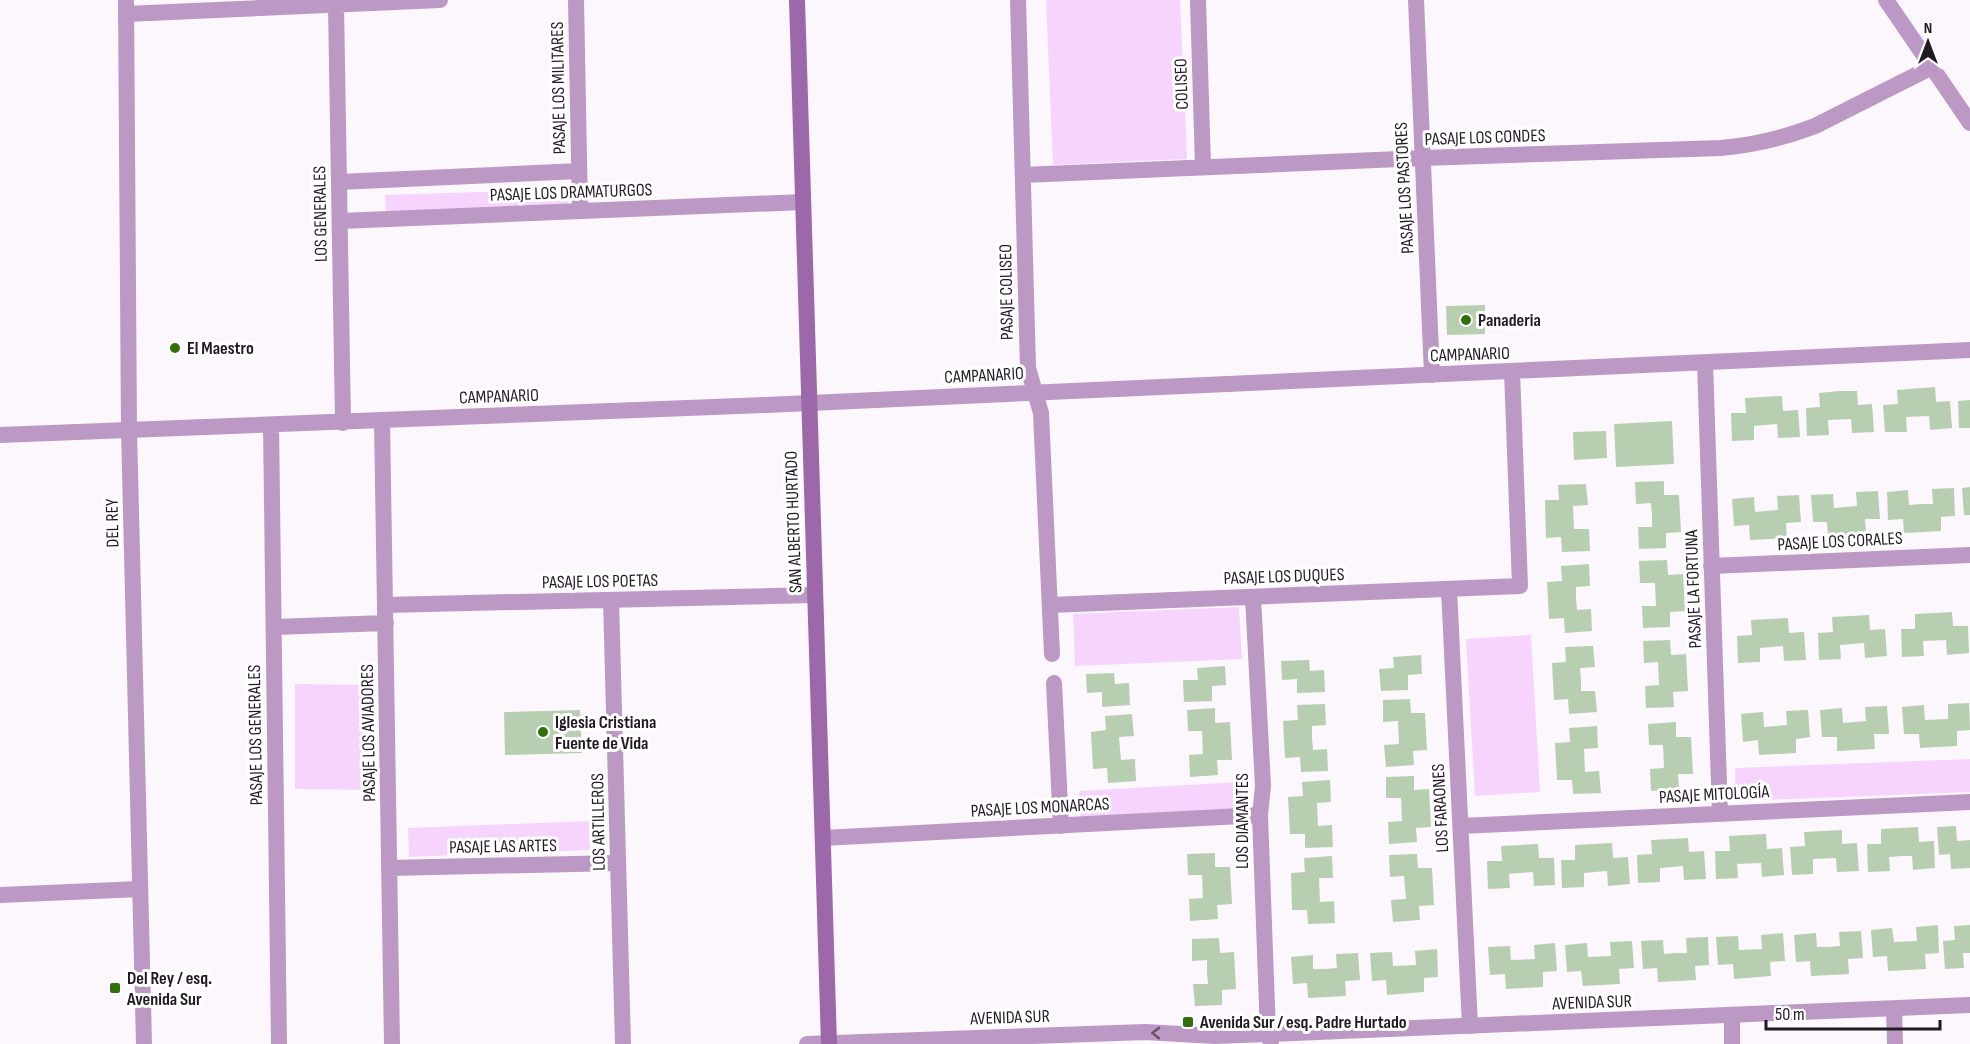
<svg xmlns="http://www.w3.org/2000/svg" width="1970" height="1044" viewBox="0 0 1970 1044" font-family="'Sofia Sans Condensed',sans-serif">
	<rect width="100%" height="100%" fill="#fcf7fd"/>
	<!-- green -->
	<path fill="#f6d4fe" d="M1046,0h134l7,159 -134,6z
		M567,189l1,19 -182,6 -1,-19z
		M1239,607l3,52 -167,7 -2,-52z
		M1531,635l9,157 -65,4 -9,-157z
		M295,684l78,1 -1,105 -77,-1z
		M1970,759v33l-234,9 -1,-33z
		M1241,782l2,30 -163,8 -1,-29z
		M589,821l1,29 -181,7 -1,-29z"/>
	<!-- building -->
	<path fill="#b8ceb1" d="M1485,305v29l-38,1 -1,-29z
		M1935,387l1,15 14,-1 2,27 -22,2 -1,-14 -23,1 1,15h-22l-2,-27 15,-1 -1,-14z
		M1838,391h19l1,14 14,-1 2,28 -22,1 -1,-14 -23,1 1,15 -22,1 -1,-28 14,-1 -1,-14z
		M1782,396l1,15 15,-1 2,27 -22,1 -1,-14 -23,2v14l-22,1 -1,-28h15l-1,-15z
		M1970,400v28h-11l-1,-27z
		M1672,421l2,43 -58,3 -2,-43z
		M1606,431l1,27 -33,2 -1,-28z
		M1664,481v14h15l2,37 -15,1v15l-27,1 -1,-22h14v-12l-1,-12 -15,1 -1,-22z
		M1586,484l2,21 -15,1 1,23h15l1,22 -28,1 -1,-15 -15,1 -1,-38h14l-1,-15z
		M1970,487v28h-6l-2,-27z
		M1954,488l1,28 -14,1v14l-37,2 -1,-14 -15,1 -1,-28 21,-2 1,15 12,-1h12l-1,-15z
		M1878,491l2,28h-15l1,15 -38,2 -1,-14h-14l-2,-27 22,-1 1,14 23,-2 -1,-14z
		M1799,495l2,27 -15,1 1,15 -37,2 -1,-15 -15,1 -2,-27 22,-2 1,15 23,-2 -1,-14z
		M1667,560l1,15 15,-1 2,37 -15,1v15l-27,1 -1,-22h14l-1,-23h-15l-1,-22z
		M1589,564l1,22 -14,1v12l1,11 14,-1 1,22 -27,2 -1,-15 -15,1 -2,-37 15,-1 -1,-15z
		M1952,612l1,14h15l1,27 -22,2 -1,-15 -23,1 1,15 -22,1 -1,-28h14v-15z
		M1869,615l1,15 15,-1 2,27 -22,2 -1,-15 -24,2 1,14 -22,1 -1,-27 15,-1 -1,-15z
		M1788,618l1,15 15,-1 2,28 -22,1 -1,-15 -23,2v14l-22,1 -1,-27 15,-1 -1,-15z
		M1670,640l1,15 15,-1 2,37 -15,1 1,15 -28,1 -1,-22 14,-1 -1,-23 -14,1 -1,-22z
		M1593,646l2,21 -15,1 1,12v11h14l2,21 -28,2 -1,-15 -14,1 -2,-37 14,-1 -1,-15z
		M1421,655l1,19 -14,1v15l-27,1 -2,-22 15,-1 -1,-11z
		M1309,660l1,11 14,-1 1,22 -28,1v-14l-15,1 -1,-19z
		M1225,666l1,19 -14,1v15l-28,1 -1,-22h15l-1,-12z
		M1114,673l1,11 14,-1 1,22 -28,2v-15l-15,1 -1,-19z
		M1410,699l1,14h14l2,37 -14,1 1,14 -28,2 -2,-22 15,-1 -1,-23 -15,1v-22z
		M1969,703l1,27 -13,1v15l-37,2 -1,-14h-15l-2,-27 22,-2 1,15 23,-1v-15z
		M1325,704l1,21 -14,1v12l1,12 14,-1 1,22 -27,1 -1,-15 -15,1 -2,-37 15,-1 -1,-15z
		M1887,706l2,28h-15l1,15 -38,2v-14h-15l-2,-27 22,-2 1,15 23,-2 -1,-14z
		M1215,708v15l15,-1 2,38h-15l1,15 -28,2 -1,-22 14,-1 -1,-23h-14l-1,-21z
		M580,710l2,43 -77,2 -1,-43z
		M1808,710l2,27 -14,2v14l-37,2 -1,-15 -15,2 -2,-28 22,-2 1,15 12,-1 11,-1 -1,-14z
		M1132,714l2,22 -15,1 2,23 14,-1 1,22 -28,2 -1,-15 -14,1 -2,-37 15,-2 -1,-14z
		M1676,722v15h15l2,37h-15l1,15 -28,2 -1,-22 14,-1 -1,-23h-14l-1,-21z
		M1597,726l1,22 -14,1 1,23 14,-1 2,22 -28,1 -1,-14h-15l-2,-37 15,-1 -1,-14z
		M1414,776v14l15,-1 2,38 -15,1 1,14 -28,2 -1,-22 14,-1 -1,-23h-15v-21z
		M1330,780l1,22 -14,1 1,23 14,-1 1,22 -28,1v-14h-15l-2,-37 15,-1 -1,-14z
		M1956,826l1,15 13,-1v28l-19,1 -1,-15 -11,1 -2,-28z
		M1918,827l1,15 15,-1 1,27 -22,2 -1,-14h-11l-12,1 1,14 -22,1 -1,-28h14v-15z
		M1842,830v14l15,-1 2,28 -22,1 -1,-14 -23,1v15l-21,1 -2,-28 15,-1 -1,-14z
		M1766,834l1,15 15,-1 2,27 -22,2 -1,-14 -24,1 1,14 -22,1 -1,-28h15l-1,-15z
		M1688,838l1,14 15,-1 2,28 -22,1 -1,-14 -23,2v14l-22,1 -1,-28 15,-1 -1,-14z
		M1612,843l1,15 15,-1 2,27 -22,2 -1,-15 -12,1 -11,1v14l-22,1 -1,-28h14v-15z
		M1538,844l1,14h15l1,27 -21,1 -1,-14 -24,2 1,14 -22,1 -1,-28h15l-1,-15z
		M1215,853v14h15l2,37 -15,1 1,14 -28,2 -1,-22 14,-1 -1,-23h-14l-1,-21z
		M1417,854l1,14h14l2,37 -15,1 1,14 -27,2 -2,-22 15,-1 -2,-23 -14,1 -1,-22z
		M1332,856l1,22h-14l1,24 14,-1 1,22 -27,1 -1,-14h-15l-1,-37 14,-1 -1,-14z
		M1938,925l1,28 -14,1 1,15 -38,2 -1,-15 -14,1 -2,-27 21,-2 2,14 23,-1 -1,-14z
		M1970,925v28h-7l1,15 -19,1 -2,-28 12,-1 -1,-14z
		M1861,931l2,27 -15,1 1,15 -38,2 -1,-15 -14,1 -2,-27 22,-2 1,14h11l12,-1 -1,-14z
		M1783,933l2,28 -15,1 1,14 -37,3 -1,-15 -15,1 -2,-28 22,-1 1,14 23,-1 -1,-14z
		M1708,937l1,28 -14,1 1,14 -38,2 -1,-14 -14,1 -2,-28 22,-1 1,14 11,-1h12l-1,-15z
		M1219,938l1,15 14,-1 2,37 -14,1v15l-27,1 -2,-22h15l-1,-12v-12l-15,1v-22z
		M1632,941l2,27 -15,1 1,15 -37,2 -2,-15 -14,1 -2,-27 22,-2 1,14 23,-1 -1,-14z
		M1555,943l2,28 -14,1v15l-37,2 -1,-15 -15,1 -2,-28 22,-1 1,14 24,-1 -1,-14z
		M1437,949l1,28 -14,1v14l-37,3 -1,-15 -14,1 -2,-28 22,-1 1,14 23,-1 -1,-14z
		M1358,953l2,27 -15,1 1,15 -38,2 -1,-15 -14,1 -2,-27 22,-2v14h12l12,-1 -1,-14z"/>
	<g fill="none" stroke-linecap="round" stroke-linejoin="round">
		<!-- minor -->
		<path stroke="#bc98c5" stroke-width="16" d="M576,0l4,211
			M1018,0l10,368 13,45 11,241
			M1198,0l5,167
			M1416,0l16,375
			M1886,0l84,123
			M336,5l7,418
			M126,14l314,-14
			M1023,175l400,-17 298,-10c33,-3 63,-10 94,-22l117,-59
			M339,182l240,-11
			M340,221l463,-19
			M1705,363l15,451
			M382,421l10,623
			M271,425l8,619
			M0,435l766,-30 1204,-55
			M1711,566l259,-11
			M1449,589l21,437
			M1253,597l10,189 -3,29 8,219 3,10
			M611,600l12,444
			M385,605l430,-10
			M1050,605l470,-19 -8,-215
			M274,627l112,-4
			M1054,683l7,143
			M1461,826l509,-24
			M823,838l437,-23
			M389,868l229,-5
			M0,895l140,-6
			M1894,1009l1,35
			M1732,1016v28"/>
		<!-- tertiary -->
		<path stroke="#bc98c5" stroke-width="16" d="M126,0l3,430 15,614
			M807,1044l338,-12 70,4 53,-2 702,-29"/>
		<!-- secondary -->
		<path stroke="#9c68aa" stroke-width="16" d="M797,0l32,1044"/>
	</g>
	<!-- one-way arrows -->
	<defs><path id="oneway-chevron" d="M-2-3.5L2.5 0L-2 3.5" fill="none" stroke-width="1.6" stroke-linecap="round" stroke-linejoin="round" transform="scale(1.5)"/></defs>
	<use stroke="#67526c" href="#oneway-chevron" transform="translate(1156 1033) rotate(-179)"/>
	<!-- markers -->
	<g fill="#30710c" stroke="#fff" stroke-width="2">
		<circle cx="1466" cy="320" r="6"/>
		<circle cx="175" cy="348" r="6"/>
		<circle cx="543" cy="732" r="6"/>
		<rect x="109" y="982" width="12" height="12" rx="3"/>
		<rect x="1182" y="1016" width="12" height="12" rx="3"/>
	</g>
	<g text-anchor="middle" stroke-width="6" stroke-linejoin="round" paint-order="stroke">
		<!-- street labels -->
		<g font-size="18" fill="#221924" stroke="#fff">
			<text transform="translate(1181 84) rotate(-92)" y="6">COLISEO</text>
			<text transform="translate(558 88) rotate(-91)" y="6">PASAJE LOS MILITARES</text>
			<text transform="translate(1485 137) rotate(-2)" y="6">PASAJE LOS CONDES</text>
			<text transform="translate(1404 188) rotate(-93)" y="6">PASAJE LOS PASTORES</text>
			<text transform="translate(571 192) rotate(-2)" y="6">PASAJE LOS DRAMATURGOS</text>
			<text transform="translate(320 214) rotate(-91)" y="6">LOS GENERALES</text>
			<text transform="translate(1006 292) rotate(-91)" y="6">PASAJE COLISEO</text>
			<text transform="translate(1470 354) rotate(-2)" y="6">CAMPANARIO</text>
			<text transform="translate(984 375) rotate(-3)" y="6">CAMPANARIO</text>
			<text transform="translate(499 396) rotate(-2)" y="6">CAMPANARIO</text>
			<text transform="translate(793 522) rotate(-92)" y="6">SAN ALBERTO HURTADO</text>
			<text transform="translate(112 523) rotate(-91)" y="6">DEL REY</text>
			<text transform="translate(1840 541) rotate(-3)" y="6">PASAJE LOS CORALES</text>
			<text transform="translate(1284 576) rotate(-2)" y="6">PASAJE LOS DUQUES</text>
			<text transform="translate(600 581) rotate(-1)" y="6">PASAJE LOS POETAS</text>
			<text transform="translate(1693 589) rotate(-92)" y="6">PASAJE LA FORTUNA</text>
			<text transform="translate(368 733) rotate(-91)" y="6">PASAJE LOS AVIADORES</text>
			<text transform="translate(255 735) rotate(-91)" y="6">PASAJE LOS GENERALES</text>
			<text transform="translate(1714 794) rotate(-3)" y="6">PASAJE MITOLOGÍA</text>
			<text transform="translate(1040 807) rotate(-3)" y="6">PASAJE LOS MONARCAS</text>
			<text transform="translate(1440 808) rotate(-93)" y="6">LOS FARAONES</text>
			<text transform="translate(1242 821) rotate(-90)" y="6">LOS DIAMANTES</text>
			<text transform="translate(598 822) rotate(-91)" y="6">LOS ARTILLEROS</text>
			<text transform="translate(503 846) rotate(-1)" y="6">PASAJE LAS ARTES</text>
			<text transform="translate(1592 1002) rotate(-2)" y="6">AVENIDA SUR</text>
			<text transform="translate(1010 1017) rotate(-2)" y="6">AVENIDA SUR</text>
		</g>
		<!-- poi labels -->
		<g font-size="18" font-weight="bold" fill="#221924" stroke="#fff" text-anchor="start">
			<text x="1478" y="326">Panaderia</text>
			<text x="187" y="354">El Maestro</text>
			<text x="555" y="728">Iglesia Cristiana<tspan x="555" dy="21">Fuente de Vida</tspan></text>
			<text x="127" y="984">Del Rey / esq.<tspan x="127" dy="21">Avenida Sur</tspan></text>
			<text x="1200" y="1028">Avenida Sur / esq. Padre Hurtado</text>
		</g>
	</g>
	<!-- north arrow -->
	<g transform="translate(1928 42)" stroke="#ffffff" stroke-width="4.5" paint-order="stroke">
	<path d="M0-4.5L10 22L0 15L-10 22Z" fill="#221924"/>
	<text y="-9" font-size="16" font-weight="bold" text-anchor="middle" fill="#221924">N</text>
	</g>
	<!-- scale -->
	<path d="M1766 1020v9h174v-9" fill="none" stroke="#221924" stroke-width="3"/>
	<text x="1775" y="1020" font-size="18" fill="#221924" stroke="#ffffff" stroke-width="4.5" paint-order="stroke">50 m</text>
</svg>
